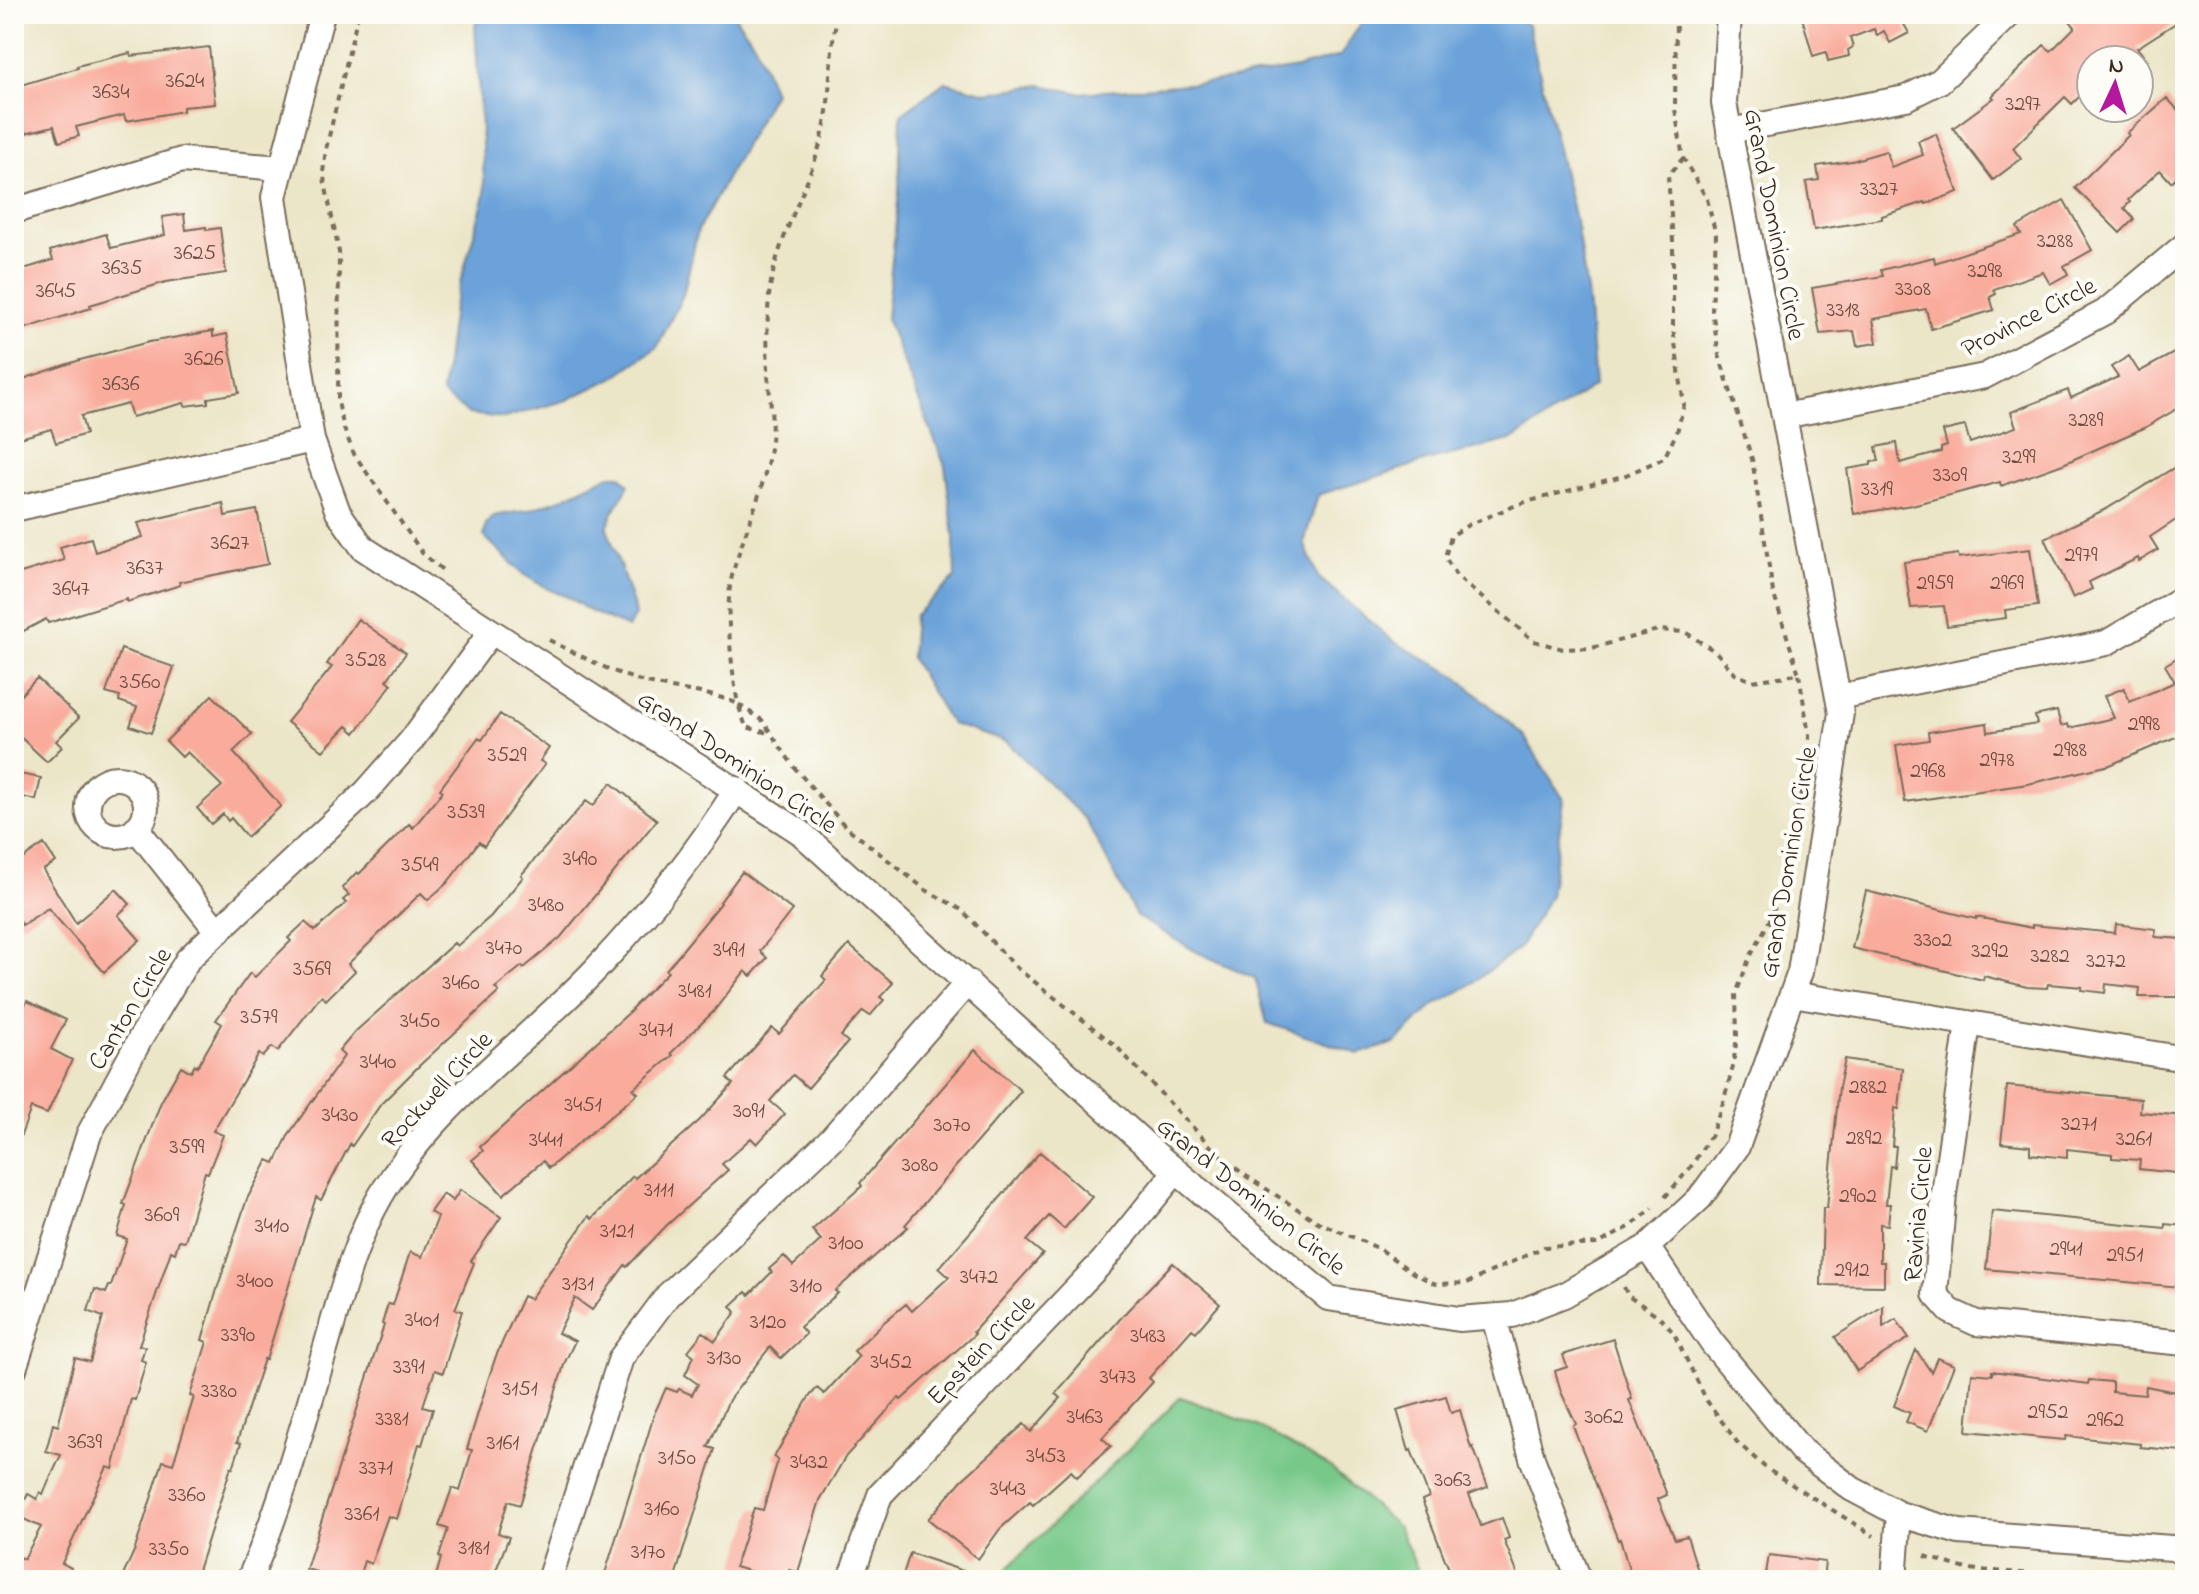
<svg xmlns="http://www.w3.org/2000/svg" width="2199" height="1594" viewBox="0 0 2199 1594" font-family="'Indie Flower',sans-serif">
	<rect width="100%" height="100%" fill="#fdfcf7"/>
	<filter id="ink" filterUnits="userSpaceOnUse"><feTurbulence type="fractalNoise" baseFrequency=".0125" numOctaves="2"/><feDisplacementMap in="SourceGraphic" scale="16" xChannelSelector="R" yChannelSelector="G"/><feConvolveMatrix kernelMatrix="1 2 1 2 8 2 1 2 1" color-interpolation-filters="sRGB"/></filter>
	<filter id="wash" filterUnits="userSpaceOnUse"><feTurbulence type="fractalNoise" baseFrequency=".006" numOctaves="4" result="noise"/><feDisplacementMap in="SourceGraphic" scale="32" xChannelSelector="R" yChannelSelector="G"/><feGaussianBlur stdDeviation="1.8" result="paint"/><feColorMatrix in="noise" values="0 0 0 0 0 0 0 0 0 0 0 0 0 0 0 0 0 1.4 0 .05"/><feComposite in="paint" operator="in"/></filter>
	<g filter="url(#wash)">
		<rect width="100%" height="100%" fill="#ece6c9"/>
		<!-- green -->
		<path fill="#77c889" stroke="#597954" stroke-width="2" d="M1181,1397l76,29 74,42 68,60 23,52h-421l3,-8z"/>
		<!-- water -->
		<path fill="#6ba2d9" stroke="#53667c" stroke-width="2" d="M479,14h254l22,30 19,48 -76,138 -15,65 -26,52 -44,31 -46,22 -63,18 -35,-4 -27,-20 11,-86 32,-113 -10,-169z
			M1367,14h143l18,11 49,203 11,70 7,87 -81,54 -84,21 -112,35 -14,48 14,34 76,65 61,33 69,61 40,64 -14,96 -31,52 -49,37 -38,22 -37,36 -36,11 -92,-31 -12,-45 -58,-26 -61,-36 -50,-96 -79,-78 -56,-18 -40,-66 3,-42 41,-38 -1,-42 -9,-70 -59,-148 13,-126 2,-78 44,-32 42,11 53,-8 40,8 133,-11 84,-14 43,-12z
			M610,475h10l9,10 -17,29 -5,14 26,76 2,11 -7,13 -40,-18 -18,-12 -22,-9 -25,-15 -39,-38 2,-12 8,-8 35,-6 32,-11z"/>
		<g id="blocks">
			<!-- building -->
			<path fill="#f9ab9c" d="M1801,14h115l-14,7 7,12 -19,10 -6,-12 -7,4 -3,-6 -24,9 3,9 -5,3 1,6 -21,5 -2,-9 -13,4z
				M2079,14h106v3l-48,31 10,12h-56v25l-19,19 -7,-7 -52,51 8,11 -28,21 -40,-52 41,-30 -2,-2 52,-51 7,6 24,-24 -5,-6z
				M209,47l6,57 -32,3v4l-57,10 -2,-6 -48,12 3,9 -20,6 -5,-16 -33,8 -7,-22v-25l64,-19 -1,-2 53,-13 1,3z
				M2167,98l18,20v52l-14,12 -11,-12 -32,30 2,2 -6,6 10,11 -14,14 -45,-45 54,-53 -2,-2z
				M1936,134l22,58 -32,12 -1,-2 -43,14v3l-68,11 -8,-48 13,-2 -2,-14 35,-5 34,-10 5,16 32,-12 -5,-14z
				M2064,200l28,50 -28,16 4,8 -18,10 -7,-12 -49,17 2,5 -6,3 4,13 -63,19 -5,-20 -53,10 4,24 -20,3 -3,-15 -34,3 -8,-46 71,-12 -2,-6 53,-13 1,6 86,-29 -4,-7z
				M184,214l2,16 20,-3v3l14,-2 6,45 -60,9 -76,23 1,3 -77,24v-60l39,-12 -3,-9 56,-17 5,14 54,-13 -3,-18z
				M213,331v6l14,-3 12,59 -31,5v5l-23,3 -1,-3 -52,14 -4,-13 -47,12 5,18 -30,9 -5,-14 -34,10 -3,-11v-46l66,-22 69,-18z
				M2185,347v57l-39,23 -83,37 -62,22 -1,-4 -88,23 -58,9 -7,-45 24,-4v-3l8,-1 -3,-14 21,-4 3,20 41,-11v-4l6,-2 -4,-15 22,-5 5,17 46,-16 -5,-15 57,-22 3,8 47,-21 -7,-10 18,-11 10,16z
				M2185,461v53l-35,23 8,13 -19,11 -1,-3 -49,24 3,7 -19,9 -28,-60 63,-30z
				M223,503l2,13 32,-6 11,54 -89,18 1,3 -53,17v-3l-79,24 -2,-4 -32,17v-61l50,-15 -4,-13 31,-9 4,14 48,-15 -5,-14z
				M2030,549l8,57 -33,4 1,8 -59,8 -3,-20 -33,2 -7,-46 54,-8 1,4z
				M358,619l48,34 -19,27 5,4 -37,49 -8,-7 -24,25 -36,-29 45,-55 -5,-3z
				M121,649l53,18 -23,66 -21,-7 7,-19 -18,-6 1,-4 -14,-4z
				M2185,653v80l-75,32 -82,19 -123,18 -9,-57 33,-5 -1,-8 21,-3 38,-6 1,9 49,-8 -2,-8 22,-5 4,15 7,-2 1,4 45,-10 -10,-22 20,-8 6,14 45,-20 -10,-17z
				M37,678l42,40 -23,23 6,6 -15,15 -33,-31v-29z
				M212,695l40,39 -19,18 48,54 -34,31 -16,-19 -3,3 -5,-7 -12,10 -14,-16 25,-22 -35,-34 -5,5 -16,-16z
				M500,714l49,34 -9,13 5,3 -61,82 -5,-4 -32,41 -19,17 -7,-7 -73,71 7,7 -29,29 -5,-4 -43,55 -6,-4 -9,10 -4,-3 -46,77 10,4 -15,38 -3,-1 -20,69 -6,-1 -4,13 -4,-2 -32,94 6,2 -4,13 5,2 -11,38 -4,-1 -18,70 -6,-2 -45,96 9,5 -7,12h-50v-11l6,-12 4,2 17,-32 -24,-11 11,-22 9,5 3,-7 3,2 18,-39 -15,-4 7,-27 5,2 17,-68 15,4 13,-45 -15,-6 7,-22 11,4 3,-7h2l16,-47 -10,-3 9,-31 -3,-1 38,-102 20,-36 10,6 4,-7 2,2 25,-43 -6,-4 34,-47 5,4 36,-36 -3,-3 17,-16 10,9 31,-28 -3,-3 6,-5 -7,-7 15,-16 2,2 50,-50 4,4 30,-37 -3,-2 38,-51 4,2z
				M14,773l27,5 -5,22 -22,-5z
				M611,783l46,37 -97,118 -36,30 -2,-2 -27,22 4,4 -79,73 -39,39 -29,42 -2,-2 -29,56 -5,-3 -50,163 -2,-1 -27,83 4,1 -8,25 -2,-1 -36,113h-74l14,-31 28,-88 10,3 21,-67 -4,-1 17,-54 -5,-2 16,-54 29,-87 21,-39 7,3 14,-29 55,-78 -5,-5 17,-20 98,-88 3,3 34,-30 32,-39 -2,-2 65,-74 7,5z
				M44,844l12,18 -13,8 33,53 40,-34 14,15 -12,11 22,25 -36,32 -56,-64 -26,17 -8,-12v-48z
				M742,872l50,38 -32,41 7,7 -16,18 -6,-5 -32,41 -42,41 2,2 -40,34 5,4 -89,75 -6,-7 -40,34 -31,-35 11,-9 -3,-4 152,-137 -1,-1 37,-37 -2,-2 55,-67 -1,-1z
				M1866,891l110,28v-2l56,11v-3l83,8 1,-9 40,5 -1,8 28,2 -5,58h-39l1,-9 -34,-4 -1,9 -24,-3 1,-3 -34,-3 -1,4 -20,-1 -43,-11 -1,4 -131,-32z
				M849,945l44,38 -13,14 4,3 -14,16 -7,-5 -22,25 7,6 -40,46 -15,-13 -23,26 15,13 -28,30 -6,-6 -29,26 6,6 -61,55 -40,42 -2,-2 -33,45 -17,-12 -17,35 17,8 -10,21 -45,143 -12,-4 -10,32 11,4 -17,43h-57l6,-22 -2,-1 9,-28 -9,-3 13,-38 8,3 12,-41 -5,-1 21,-69 8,-24 27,-60 7,3 59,-83 3,3 41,-43 2,2 65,-58 33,-36 -6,-6 45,-50 7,6 47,-54 -4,-4z
				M27,1001l39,19 -15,29 21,11 -25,54 -16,-6 -15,41 -2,-123z
				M975,1050l46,41 -116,134 3,2 -73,64 3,2 -38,34 6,7 -25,24 -11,-11 -41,53 -21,47 7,2 -41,131h-71l52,-168 11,-24 11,4 2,-3 13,6 6,-11 -13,-9 9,-19 -6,-5 15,-19 12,9 21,-29 -5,-6 15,-14 3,3 23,-23 -3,-3 15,-13 9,10 28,-26 -9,-10 50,-44 -2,-3z
				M1845,1059l58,9 -4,41 -4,-1 -3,38h4l-2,21 -4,-1 -4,38h4l-2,21 -8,-1v38h4v24l-63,-1 2,-77h4l12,-121z
				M2007,1086l134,13 -1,13 45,4v58l-46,-5 1,-9 -28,-2v-4l-45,-5v9l-37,-4v-8l-29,-3z
				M1040,1152l52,45 -28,32 -15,-13 -22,25 16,13 -70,78 2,2 -74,66 -2,-2 -53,58 -26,44 -22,72 -9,-2 -3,10h-7l-44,-13 19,-59 9,2 15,-50 -4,-3 35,-60 8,-9 7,6 35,-38 -5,-5 29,-28 23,-19 6,7 37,-34 -10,-9z
				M460,1190l41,27 -30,44 3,2 -19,46 7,2 -19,62 -8,-3 -12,36 10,3 -11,36 -3,-1 -22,75 -9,-3 -17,48 -7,-3 -6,19h-14l-38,-11 78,-244 -2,-1 6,-20 5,1 17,-53 12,5 16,-40 -8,-5 13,-18 10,7z
				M1992,1211l173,17v-4l20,2v55h-4l-1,6 -194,-18z
				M1173,1263l47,41 -24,28 -4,-3 -43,49 4,4 -51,56 9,8 -34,31 -6,-6 -38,34 -3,-3 -30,27 -22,30 -50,-40 34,-39 62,-56 7,8 30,-34 -6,-4 72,-83z
				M1883,1306v21l13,-8 13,19 -52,33 -22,-34z
				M1613,1339l19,60 -3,1 38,95 -9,4 17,40 12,-3 11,35 -33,9h-33l-12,-41 -2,1 -45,-114 3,-2 -15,-32 -6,-21 12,-4 -4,-12z
				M1916,1350l15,22 6,-14 17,7 -26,66 -22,-9 4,-9 -16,-7z
				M1992,1371l96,13 1,-4 23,2v10l33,3 1,-9 39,8 -4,57 -41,-4v-3l-74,-8 -1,4 -98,-9 5,-58 20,2z
				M1446,1396l5,17 9,-3 11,38 2,-1 15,40 -19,7 12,32 21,-8 7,20 -5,2 16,40h-66l-8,-18 -24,-62 7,-3 -18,-47 -2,1 -12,-41z
				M910,1553l71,24 -1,3h-63l-14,-5z
				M1769,1555l56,7 -2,18h-58z"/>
		</g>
	</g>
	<g filter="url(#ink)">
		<use href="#blocks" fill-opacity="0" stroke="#796c5a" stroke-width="2"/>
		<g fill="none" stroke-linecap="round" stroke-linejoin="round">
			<defs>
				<path id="minor" d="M322,14l-48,183 38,243 26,72 25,36 437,284 358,324 170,142 131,21 53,-4 52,-20 83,-48 53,-49 37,-51 63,-175 41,-259 -117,-610 5,-89
					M1729,131l177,-33 34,-17 70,-67
					M14,211l168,-51 99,8
					M1784,416l201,-40 120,-64 80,-67
					M14,509l298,-69
					M1838,697l268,-54 79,-46
					M88 807a29 29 0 1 1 58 0a29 29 0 1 1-58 0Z
					M136,828l82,104
					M1792,994l393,65
					M1968,1023l-24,171 -9,100 15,17 26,12 209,20
					M1647,1247l65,96 90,108 50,38 47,25 60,18 226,17
					M1494,1317l38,141 47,122
					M14,1369l75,-235 51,-95 48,-80 178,-167 45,-51 80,-109
					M249,1580c32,-73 53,-153 76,-230 15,-51 28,-106 55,-153 53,-91 144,-152 216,-228 53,-56 100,-115 141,-180
					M549,1580l72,-222 47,-63 164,-157 136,-156
					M850,1580l30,-85 223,-234 73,-90
					M1894,1580l5,-66"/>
			</defs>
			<!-- minor casing -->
			<use href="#minor" stroke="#796c5a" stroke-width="28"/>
			<!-- path -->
			<path stroke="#796c5a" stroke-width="4" stroke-dasharray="6 6" stroke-linecap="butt" d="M358,14l-32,135 -3,24 16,79 -1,150 6,27 10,25 69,100 22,18
				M838,14c-11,42 -5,86 -17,127 -14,50 -47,104 -52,155 -2,26 -2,53 -1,79 2,24 6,49 2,73 -6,45 -27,85 -38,128 -8,30 0,97 6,128l24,16 32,47 51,59 81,64 36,20 55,58 99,78 102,108 28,22 72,46 62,27 33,24 23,11 31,-1 77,-36 54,-3 33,-18 22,-18
				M1676,14l-1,95 8,49 24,41 9,36 -4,75 7,45 33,104 21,133 26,82 -47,7 -17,-7 -19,-22 -31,-20 -27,-2 -66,18 -29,1 -29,-8 -77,-64 -12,-20 6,-21 17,-11 51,-21 107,-29 38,-17 13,-26 7,-27 -11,-76v-88l-5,-65 15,-18
				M549,640c30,15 59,31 92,41 31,10 66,9 97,23l8,23 25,7
				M1799,674l10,61v25
				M1665,1197l25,-29 21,-33 12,-32 10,-36 4,-31 -1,-42 13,-35 24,-45 33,-142
				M1624,1287l4,9 29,19 16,17 34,69 30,41 30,27 107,67
				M1925,1556l41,13 153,11"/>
			<!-- minor -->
			<use href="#minor" stroke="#fff" stroke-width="24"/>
		</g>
	</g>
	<g text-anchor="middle" stroke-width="8" stroke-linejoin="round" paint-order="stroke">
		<!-- number labels -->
		<g font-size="22" fill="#6a4a3e">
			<text x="185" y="87">3624</text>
			<text x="111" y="98">3634</text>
			<text x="2023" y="110">3297</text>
			<text x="1879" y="195">3327</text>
			<text x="2055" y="247">3288</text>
			<text x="195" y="259">3625</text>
			<text x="122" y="274">3635</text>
			<text x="1985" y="277">3298</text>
			<text x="1913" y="295">3308</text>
			<text x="56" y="297">3645</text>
			<text x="1843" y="316">3318</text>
			<text x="204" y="365">3626</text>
			<text x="121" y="390">3636</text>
			<text x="2086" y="426">3289</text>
			<text x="2019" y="463">3299</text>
			<text x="1950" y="481">3309</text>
			<text x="1877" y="495">3319</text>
			<text x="230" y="549">3627</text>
			<text x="2081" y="561">2979</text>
			<text x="145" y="574">3637</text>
			<text x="1935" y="589">2959</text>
			<text x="2007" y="589">2969</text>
			<text x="71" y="595">3647</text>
			<text x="366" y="666">3528</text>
			<text x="140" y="688">3560</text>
			<text x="2144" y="730">2998</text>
			<text x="2070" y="756">2988</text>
			<text x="507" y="761">3529</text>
			<text x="1997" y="766">2978</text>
			<text x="1928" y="777">2968</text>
			<text x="466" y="818">3539</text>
			<text x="580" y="865">3490</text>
			<text x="420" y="871">3549</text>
			<text x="546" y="911">3480</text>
			<text x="1933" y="946">3302</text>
			<text x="504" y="954">3470</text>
			<text x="729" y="956">3491</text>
			<text x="1990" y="957">3292</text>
			<text x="2050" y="962">3282</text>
			<text x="2106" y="967">3272</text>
			<text x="312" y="975">3569</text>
			<text x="461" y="989">3460</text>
			<text x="695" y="997">3481</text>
			<text x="259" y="1023">3579</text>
			<text x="420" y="1027">3450</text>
			<text x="656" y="1036">3471</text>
			<text x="378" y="1068">3440</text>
			<text x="1868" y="1093">2882</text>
			<text x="583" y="1111">3451</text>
			<text x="749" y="1117">3091</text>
			<text x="340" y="1121">3430</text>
			<text x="2079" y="1130">3271</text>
			<text x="952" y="1131">3070</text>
			<text x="1864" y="1144">2892</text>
			<text x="2134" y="1145">3261</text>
			<text x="546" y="1146">3441</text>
			<text x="187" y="1153">3599</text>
			<text x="920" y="1171">3080</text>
			<text x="659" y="1196">3111</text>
			<text x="1858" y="1202">2902</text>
			<text x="162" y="1221">3609</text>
			<text x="272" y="1232">3410</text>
			<text x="617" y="1237">3121</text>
			<text x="846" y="1249">3100</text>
			<text x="2066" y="1255">2941</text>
			<text x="2125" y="1261">2951</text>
			<text x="1852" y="1276">2912</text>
			<text x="979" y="1283">3472</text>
			<text x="255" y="1287">3400</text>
			<text x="578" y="1290">3131</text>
			<text x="806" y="1292">3110</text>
			<text x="422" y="1326">3401</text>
			<text x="768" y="1328">3120</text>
			<text x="238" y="1341">3390</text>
			<text x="1148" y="1342">3483</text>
			<text x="724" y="1364">3130</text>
			<text x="891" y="1368">3452</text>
			<text x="409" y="1373">3391</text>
			<text x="1118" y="1383">3473</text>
			<text x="520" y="1395">3151</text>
			<text x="219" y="1397">3380</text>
			<text x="2048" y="1418">2952</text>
			<text x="1085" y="1423">3463</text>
			<text x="1604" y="1423">3062</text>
			<text x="392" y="1425">3381</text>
			<text x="2105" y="1426">2962</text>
			<text x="85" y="1448">3639</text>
			<text x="503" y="1449">3161</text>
			<text x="1046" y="1462">3453</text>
			<text x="677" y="1464">3150</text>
			<text x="809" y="1468">3432</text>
			<text x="376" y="1474">3371</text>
			<text x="1453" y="1486">3063</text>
			<text x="1008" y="1495">3443</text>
			<text x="187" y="1501">3360</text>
			<text x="662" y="1515">3160</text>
			<text x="362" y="1520">3361</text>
			<text x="474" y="1554">3181</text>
			<text x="169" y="1555">3350</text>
			<text x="648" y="1558">3170</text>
		</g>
		<!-- street labels -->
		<g font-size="26" fill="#3b2a1e" stroke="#fdfcf7">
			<text transform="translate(1776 224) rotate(79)" y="9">Grand Dominion Circle</text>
			<text transform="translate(2028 316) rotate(-27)" y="9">Province Circle</text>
			<text transform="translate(738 761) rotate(34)" y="9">Grand Dominion Circle</text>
			<text transform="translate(1787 862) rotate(-80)" y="9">Grand Dominion Circle</text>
			<text transform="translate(129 1008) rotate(-59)" y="9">Canton Circle</text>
			<text transform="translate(436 1089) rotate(-47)" y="9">Rockwell Circle</text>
			<text transform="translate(1252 1195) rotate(39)" y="9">Grand Dominion Circle</text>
			<text transform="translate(1917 1214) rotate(-85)" y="9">Ravinia Circle</text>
			<text transform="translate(980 1349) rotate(-46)" y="9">Epstein Circle</text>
		</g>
	</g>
	<!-- margin -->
	<rect width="2199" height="1594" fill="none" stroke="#fdfcf7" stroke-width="48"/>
	<!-- north arrow -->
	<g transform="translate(2115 84) rotate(4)"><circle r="38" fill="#fdfcf7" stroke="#afa8a0" stroke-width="2"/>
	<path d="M0-6L14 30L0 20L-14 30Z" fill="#b5179e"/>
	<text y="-12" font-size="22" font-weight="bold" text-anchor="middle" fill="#3b2a1e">N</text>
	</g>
</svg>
